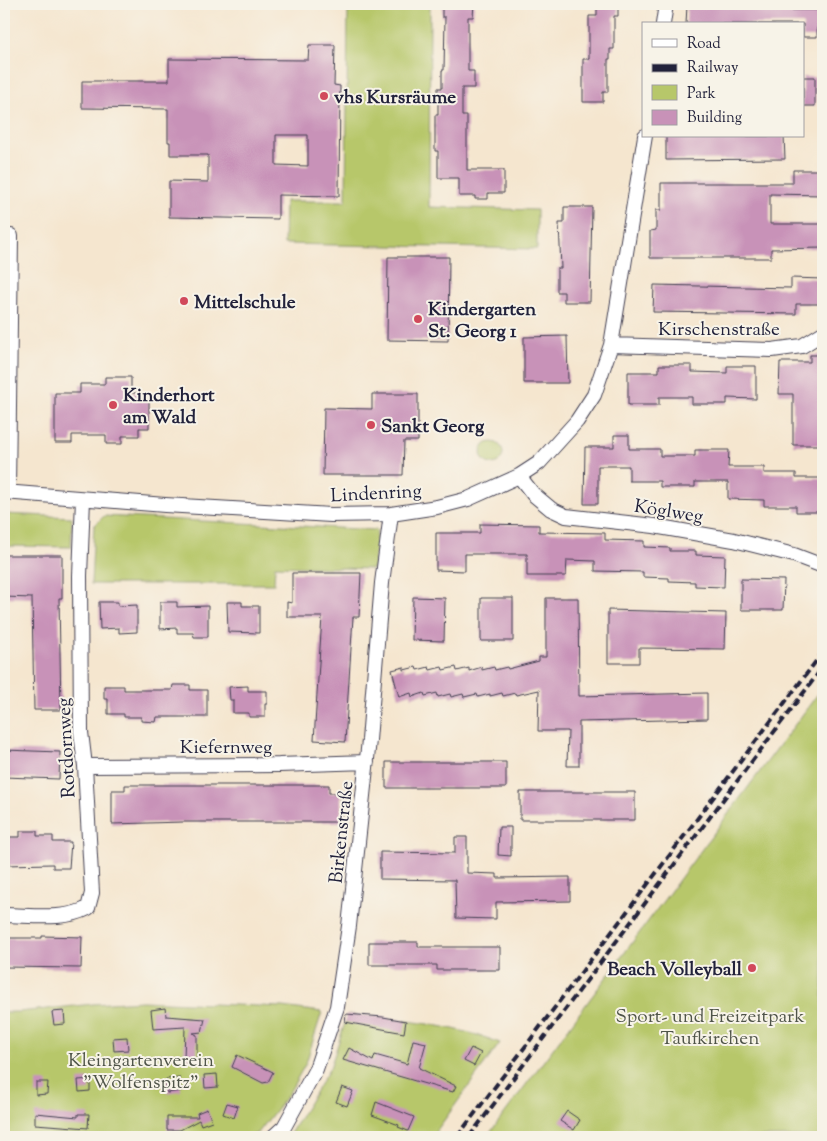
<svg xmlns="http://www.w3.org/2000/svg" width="827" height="1141" viewBox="0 0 827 1141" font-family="'Sorts Mill Goudy',serif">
	<rect width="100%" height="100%" fill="#f7f3e8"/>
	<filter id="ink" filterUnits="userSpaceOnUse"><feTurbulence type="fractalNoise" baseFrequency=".02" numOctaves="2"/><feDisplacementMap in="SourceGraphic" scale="10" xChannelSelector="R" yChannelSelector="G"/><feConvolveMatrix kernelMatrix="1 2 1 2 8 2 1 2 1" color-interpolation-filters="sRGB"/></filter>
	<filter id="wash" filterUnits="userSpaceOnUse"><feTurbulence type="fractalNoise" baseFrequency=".0096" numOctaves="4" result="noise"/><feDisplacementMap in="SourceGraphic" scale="20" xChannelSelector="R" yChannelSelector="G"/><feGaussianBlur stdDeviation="1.12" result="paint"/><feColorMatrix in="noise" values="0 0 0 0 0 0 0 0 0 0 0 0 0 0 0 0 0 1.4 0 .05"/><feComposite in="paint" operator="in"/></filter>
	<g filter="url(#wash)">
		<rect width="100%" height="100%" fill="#f5e6cf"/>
		<!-- green -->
		<path fill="#b7c76a" stroke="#6c7452" d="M348,4h82l-1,203 108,3v39l-253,-5 1,-43h61z
			M481 453a11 11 0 1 1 22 0a11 11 0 1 1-22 0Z
			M4,514l68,3 -1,30 -67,-1z
			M104,516l273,14 -4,39 -98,-3 -1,18h-183l3,-58z
			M823,687v450h-336z
			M142,1001l140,6 40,5 -16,51 -17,30 -31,40 -12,4h-242v-125h15l74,-8z
			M348,1014c51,6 104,10 152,29l-68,94h-144l42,-69z"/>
		<g id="blocks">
			<!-- building -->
			<path fill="#c892b8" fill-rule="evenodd" d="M442,4h32l-1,13h-5v54h6v17h-12v28h5v54h37v23h-16v6h-13v-3h-16v-18h-21v-27h-3v-36h3v-27h4v-18h2l1,-53h-3z
				M597,4h21v12h-4v33h-4v10h-2v33h-5v10h-20v-43h6v-43h8z
				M687,5l91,1v4h40l-1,27h-14v-13h-117z
				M309,45h26l-1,40 6,1 -1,110 -61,-1v24l-109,-2v-36l39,1v-27h-38v-13h-2v-33l-86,-1v-27h87v-22l139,1zM276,135h32v31l-32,-1z
				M803,77h12v29h-12z
				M666,136h118l1,23 -119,1z
				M793,170h30v25l-53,-1v30h53v24l-52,1v9h-121v-27l6,-1v-20h5v-27h132z
				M564,207h28l-2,95h-26v-10h-7v-24h4l-2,-45h5z
				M388,257h61l-1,84 -61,-1z
				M791,278l32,1v25h-27v10l-143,-2 1,-27 137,3z
				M567,336l1,47h-44v-46z
				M810,355h13v90h-30v-51h-14l1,-32h30z
				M659,365h33v7l35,1v-7h29v33l-29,-1v6h-35v-7h-33v8h-31v-33h31z
				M105,377h26v16h10v6h8v29h-10v8h-17v8h-16v-9h-34v8h-17v-50h25v-9h25z
				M372,394h46v47h-14l-1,34h-80l1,-67 48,1z
				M614,435h15v14h31v7h35v-6h34l-1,17h36v6h32v5h27v34h-27v-6h-32v-6l-36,-1v-17h-33v5h-35v-6h-31v-15h-31v38h-14l1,-57h29z
				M480,524l59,1v7l66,1v7l39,1v6l26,1v3h26v4l29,1 -1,31 -29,-1v-4l-26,-1v-3l-26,-1v-5l-48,-1v-10l-28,-1 -1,16h-39v-22h-62v17l-29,-1v-37h44z
				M4,555h58v43h-3l2,112h-27l-2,-112 -28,-1z
				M292,573h69l-2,44h-6l-8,125 -31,-2 8,-123h-35v-15l5,1z
				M741,579l43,1 -1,30h-42z
				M413,597l32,1 -1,43 -32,-1z
				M481,598h32v43h-32z
				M546,598h32l1,98 128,-3v26l-128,3v44h-12l1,-35h-30l1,-41 -23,5 -1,-2 -12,3 -1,-3 -12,3v-2l-12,3 -1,-3 -13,3 -1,-3 -12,3 -1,-3 -12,3 -1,-4 -12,3 -1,-3 -12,4 -1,-4 -12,4 -7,-27 12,-3v3l12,-3 1,3 12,-3 1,3 12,-3 1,3 13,-3 1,4 12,-3v3l13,-4v3l12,-3 1,3 12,-3 1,2 31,-8v-4h7z
				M99,602h19v4l19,-1v27l-18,1v-5l-19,1z
				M160,602h17v5l31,-1v31h-14l-1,-4h-16v-5l-17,1z
				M227,602h15v4h17v27l-31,-1z
				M608,610l118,3 -1,36 -86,-1v15h-31z
				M173,685h17v5h17v27h-50l-1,5 -15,-1v-4h-17v-3h-16v-15h-4v-13h20v4h48z
				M248,686v5h19v13h-2v13h-16v-4h-16v-13h-3l-1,-13z
				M4,750l56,2 -1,27 -55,-2z
				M386,762h120v26h-120z
				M125,785h204v8h12v29h-158l-71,2v-34h13z
				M520,792h115v28h-115z
				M499,827h12v29l-13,-1z
				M20,831h17v5h16v6h18l-2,26h-16v-4l-49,1 1,-28h15z
				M455,837h12v36l30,1v4l73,-1v24l-74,1v17l-40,-1 -1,-38 -75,-1v-27l75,1z
				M42,936l40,1 -1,31 -77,-1v-29h38z
				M369,942h49v5h82v23h-63v-5h-68z
				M165,1008l1,8 39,3 -3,13 -9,1 4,2v24h-13l1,-32 -32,2 -2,-19z
				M64,1011l1,13 -11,1 -2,-13z
				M346,1014l37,3 23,4 -2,12 -59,-11z
				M127,1037l1,13 -14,1 -1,-13z
				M413,1040l13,3 -7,25 37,18 -3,6 -110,-32 6,-12 24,13 2,-6 32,9z
				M471,1048l10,5 -7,13 -10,-5z
				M237,1055l36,17 -5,10 -5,1 -31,-16z
				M217,1074l1,13 -13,1 -1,-13z
				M180,1078l1,13 -14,2 -1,-14z
				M90,1079v12l-11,1 -1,-12z
				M36,1082h12l-1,12 -11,1z
				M342,1087l11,4 -6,15 -11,-4z
				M376,1102l38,15 -6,14 -10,-4 1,-2 -27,-10z
				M227,1103l11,3 -4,12 -11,-4z
				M207,1109l5,12 -11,4 -2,-5 -19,10h-13v-13h31l-1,-4z
				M567,1111l13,9 -6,10 -14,-9z
				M35,1113l43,4v-3h11l-1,14 -53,-4z"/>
		</g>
	</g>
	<g filter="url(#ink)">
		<use href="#blocks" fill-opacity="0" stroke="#423f51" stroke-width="1"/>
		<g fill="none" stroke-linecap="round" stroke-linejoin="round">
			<defs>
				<path id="minor" d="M663,24l3,-20
					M611,345l161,5 30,-4 21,-13
					M519,476l14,18 18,15 15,7 88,10 80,14 60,15 29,11
					M4,492l161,13 166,10 60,-1 46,-7 31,-8 51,-23 20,-13 38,-42 17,-26 17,-50 34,-209
					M8,492l3,-256
					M85,766l194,-1 88,-3
					M4,915c26,0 60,6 84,-7l4,-15 -7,-127 -4,-34 -1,-156 3,-77
					M273,1137l11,-10 32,-58 21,-62 12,-81 20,-186 13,-157 9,-69"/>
			</defs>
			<!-- minor casing -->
			<use href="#minor" stroke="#423f51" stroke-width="16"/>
			<!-- minor -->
			<use href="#minor" stroke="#fff" stroke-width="14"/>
			<!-- rail -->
			<path stroke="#22223b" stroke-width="4" stroke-dasharray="8 4" stroke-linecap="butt" d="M457,1137l366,-485
				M469,1137l354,-470"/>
		</g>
	</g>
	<!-- markers -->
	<g fill="#d1495b" stroke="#f7f3e8" stroke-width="2">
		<circle cx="324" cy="96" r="5"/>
		<circle cx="184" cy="301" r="5"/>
		<circle cx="418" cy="319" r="5"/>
		<circle cx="113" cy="405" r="5"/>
		<circle cx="371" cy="425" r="5"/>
		<circle cx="752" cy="968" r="5"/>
	</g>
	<g text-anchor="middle" stroke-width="4" stroke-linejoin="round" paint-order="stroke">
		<!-- poi labels -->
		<g font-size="19" font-weight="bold" fill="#22223b" stroke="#f7f3e8" text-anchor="start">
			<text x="334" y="103">vhs Kursräume</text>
			<text x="194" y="308">Mittelschule</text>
			<text x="428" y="315">Kindergarten<tspan x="428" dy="22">St. Georg 1</tspan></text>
			<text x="123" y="401">Kinderhort<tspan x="123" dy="22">am Wald</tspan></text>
			<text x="381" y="432">Sankt Georg</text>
			<text x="742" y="975" text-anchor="end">Beach Volleyball</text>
		</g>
		<!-- street labels -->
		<g font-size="19" fill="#22223b" stroke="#f7f3e8">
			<text x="719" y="335">Kirschenstraße</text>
			<text transform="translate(376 492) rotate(-3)" y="7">Lindenring</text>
			<text transform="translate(669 510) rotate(9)" y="7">Köglweg</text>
			<text x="226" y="753">Kiefernweg</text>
			<text transform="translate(65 748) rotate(-93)" y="7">Rotdornweg</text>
			<text transform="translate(340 832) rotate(-84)" y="7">Birkenstraße</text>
		</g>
		<!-- park labels -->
		<g font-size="19" fill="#4f5449" stroke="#f7f3e8">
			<text x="710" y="1022">Sport- und Freizeitpark<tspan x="710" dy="22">Taufkirchen</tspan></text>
			<text x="141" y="1066">Kleingartenverein<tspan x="141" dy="22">"Wolfenspitz"</tspan></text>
		</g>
	</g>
	<!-- margin -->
	<rect width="827" height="1141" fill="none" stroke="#f7f3e8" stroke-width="20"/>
	<!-- legend -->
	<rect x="642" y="22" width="162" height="115" fill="#f7f3e8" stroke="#a29fa3"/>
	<rect x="652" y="39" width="25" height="8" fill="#ffffff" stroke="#a29fa3"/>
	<text x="687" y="48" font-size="15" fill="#22223b">Road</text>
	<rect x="652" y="64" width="25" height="8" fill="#22223b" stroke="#a29fa3"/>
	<text x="687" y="72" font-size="15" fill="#22223b">Railway</text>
	<rect x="652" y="85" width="25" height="15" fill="#b7c76a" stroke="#a29fa3"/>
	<text x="687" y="98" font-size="15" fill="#22223b">Park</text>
	<rect x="652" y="110" width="25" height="15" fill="#c892b8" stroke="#a29fa3"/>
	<text x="687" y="122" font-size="15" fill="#22223b">Building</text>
</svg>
